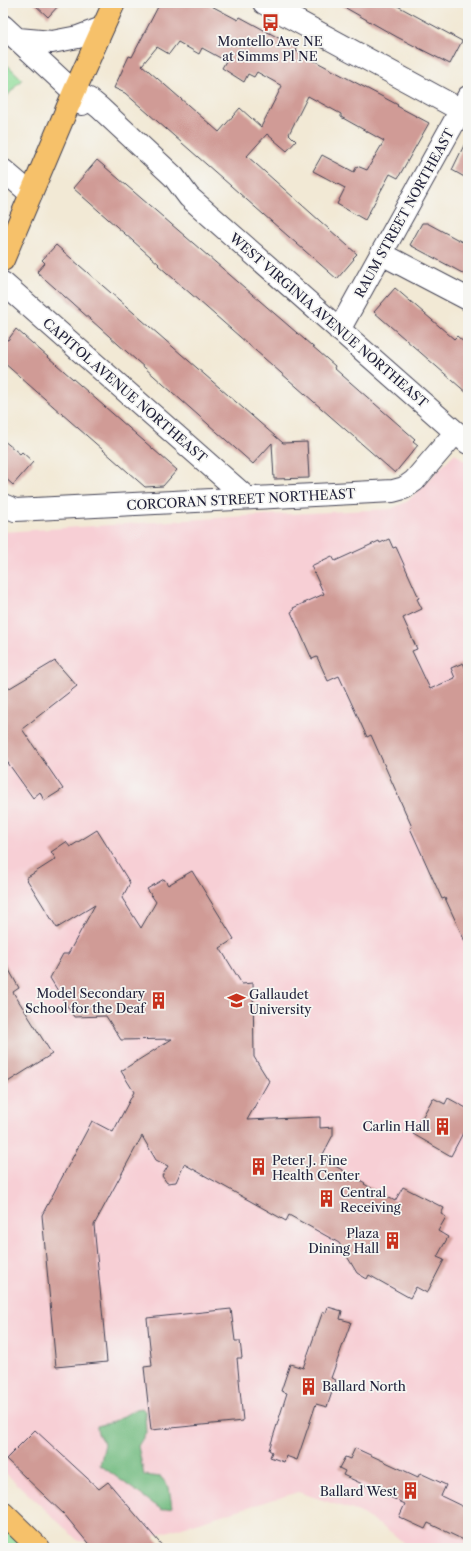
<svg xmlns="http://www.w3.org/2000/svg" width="471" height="1551" viewBox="0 0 471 1551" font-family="'Libre Caslon Text',serif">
	<rect width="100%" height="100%" fill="#f6f6f2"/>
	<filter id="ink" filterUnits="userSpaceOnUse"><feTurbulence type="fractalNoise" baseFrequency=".025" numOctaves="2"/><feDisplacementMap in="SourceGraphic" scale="8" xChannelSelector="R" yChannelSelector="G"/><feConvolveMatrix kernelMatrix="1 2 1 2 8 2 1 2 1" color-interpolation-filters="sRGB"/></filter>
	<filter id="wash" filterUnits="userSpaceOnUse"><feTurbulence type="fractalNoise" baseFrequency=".012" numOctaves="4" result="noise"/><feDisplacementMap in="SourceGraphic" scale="16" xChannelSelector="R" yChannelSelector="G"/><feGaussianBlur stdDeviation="0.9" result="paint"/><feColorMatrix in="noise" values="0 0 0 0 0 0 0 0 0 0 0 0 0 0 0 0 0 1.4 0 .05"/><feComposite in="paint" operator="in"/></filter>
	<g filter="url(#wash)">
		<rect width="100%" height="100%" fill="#f2e9d5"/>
		<!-- built -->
		<path fill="#f7cfd5" d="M455,453l13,11v1084h-59l-18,-16 -32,-20 -61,-20 -172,52 -48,-3 -27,-26 -48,-44v-939l244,-16 144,-7 17,-8z"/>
		<!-- green -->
		<path fill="#91dd9a" stroke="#5a806a" d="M3,61l19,18 -19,22z
			M3,1527l24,21h-24z"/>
		<!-- forest -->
		<path fill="#74bc82" stroke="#4b6f5e" d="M142,1408l3,3 1,22 -8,13 6,29 17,2 8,10 3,20 -10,3 -62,-45 5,-21c-5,-6 -8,-10 -8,-18l16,-4 23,-13z"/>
		<g id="blocks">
			<!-- building -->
			<path fill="#d09b96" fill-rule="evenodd" d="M33,3h28l-13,14z
				M160,3h46l32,17 2,-3 57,31 -1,3 102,54 -1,1 32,17 -31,55 -8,-4 -25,46 -28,-16 8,-16 -32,-17 9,-16 32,17 3,-6 10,4 17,-29 -43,-24v-3l-33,-18 -19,38 7,7 -9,10 -20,-17 -20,22 110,98 -4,4 1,1 -17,20 -212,-186 -11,-5 15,-32 3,1zM178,42l21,12 3,-6 24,13 -4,7 22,14 4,-8 6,3 3,-5 25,14 -21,41 -21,-19 -21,24 -77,-67 15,-18 12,7z
				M337,3h55l70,38 -12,23 -53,-27z
				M468,137v42l-16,-9z
				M97,160l222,192 16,14 -1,2 81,71 -2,2 5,4 -23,28 -237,-208 1,-1 -86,-76z
				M422,223h5l41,22v31l-58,-31z
				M56,245l227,198 24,-1 2,36 -35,1 -2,-36 -19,21 -216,-192 8,-9 -3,-3z
				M395,288l59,51 3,-3 11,10v48l-94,-82z
				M16,329l161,141 -14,16 -18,1 -142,-125v-17l2,-6 3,1z
				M3,440l17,14 2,-2 11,10 -20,23 -10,-9z
				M389,539l4,9 3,-1 23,51 -2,1 5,10 -19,9 14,31 -5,2 18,38 25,-11 -4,-10 12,-5 5,10v275l-23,-50 -3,1 -32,-71 2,-1 -41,-92 -4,2 -28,-61 -11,5 -11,-24 -5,2 -21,-47 3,-2 -1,-2 31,-14 -13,-28 21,-10 3,5 44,-20 1,2z
				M55,661l22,25 -55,43 41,60 -19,12 -4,-9 -7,6 -30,-42v-64z
				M97,830l33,53 -8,15 19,30 15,-26 -9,-13 17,-10 4,6 24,-14 42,68 -14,9 22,36 11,-1 1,74 15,24 -22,39 73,-3v11l13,-1v8l-12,23 44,25 -1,1 31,17 8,-14 41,21 -3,6 5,3 -8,14 10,6 -11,20 7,3 -17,33 -11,-6 -6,11 -41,-23 -2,4 -10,-6 -18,-30 -50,-28 -3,6 -102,-57 -8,18 -9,1 -5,-7 6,-10 -12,-6 -14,-24 -48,89 13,137 -51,5 -14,-152 50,-94 21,11 21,-40 -13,-21 51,-32 -51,1 -15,-24 -32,1 -24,-39 13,-24h5l27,-49 -38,23 -31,-50 30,-19 -5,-7 15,-10 4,5z
				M3,959l16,29 -6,4 39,62 -49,31z
				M433,1098l12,6 3,-6 20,11v27l-5,-3 -12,23 -38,-22z
				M328,1307l14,4 -2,8 11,3 -20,56 5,2 -9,27 -11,-3 -19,56 -11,-4 -2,6 -14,-5 2,-5 -3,-2 18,-57 -6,-2 9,-27 13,4 20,-57 3,2z
				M231,1309l4,32h5l2,17h-5l6,63 -92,9 -7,-63 8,-1 -5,-48z
				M35,1430l64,59 9,-7 56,66h-72l-28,-34 -58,-55z
				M355,1448l63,29 2,-4 26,12 -5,11 27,13v33l-40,-19 -3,6 -26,-12 6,-13 -62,-29 2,-4 -6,-3 6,-11 5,2z"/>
		</g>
	</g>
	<g filter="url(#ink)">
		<use href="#blocks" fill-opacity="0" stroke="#414052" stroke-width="1"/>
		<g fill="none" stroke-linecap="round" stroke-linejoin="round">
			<defs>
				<path id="minor" d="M264,3l204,111
					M3,26l71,66 8,12
					M18,39l34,3 26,-5 24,-9
					M74,92l15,7 11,9 74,69 15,20 279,246
					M3,170l28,24
					M382,254l86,45
					M3,283l244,215
					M339,330l129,-233
					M3,505l12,5 378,-19 11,-3 10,-7 42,-49"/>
				<path id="major" d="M3,260l71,-168 40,-89
					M3,1513l36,35"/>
			</defs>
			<!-- minor casing -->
			<use href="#minor" stroke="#414052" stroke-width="24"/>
			<!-- major casing -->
			<use href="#major" stroke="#414052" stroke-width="24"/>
			<!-- minor -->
			<use href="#minor" stroke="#fff" stroke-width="22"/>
			<!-- major -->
			<use href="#major" stroke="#f6c16b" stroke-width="22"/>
		</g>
	</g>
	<!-- icons -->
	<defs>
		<symbol id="bus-bare" viewBox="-9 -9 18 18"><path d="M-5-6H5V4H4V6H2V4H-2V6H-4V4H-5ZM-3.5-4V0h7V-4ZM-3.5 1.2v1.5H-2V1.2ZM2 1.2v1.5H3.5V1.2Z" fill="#c8321e" stroke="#f6f6f2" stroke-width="2.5" paint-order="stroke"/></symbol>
		<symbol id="building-bare" viewBox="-9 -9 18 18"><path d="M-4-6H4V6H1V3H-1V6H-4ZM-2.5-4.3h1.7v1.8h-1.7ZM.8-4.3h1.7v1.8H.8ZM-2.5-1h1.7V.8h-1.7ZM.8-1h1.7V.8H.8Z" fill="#c8321e" stroke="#f6f6f2" stroke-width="2.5" paint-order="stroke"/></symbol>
		<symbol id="university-bare" viewBox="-9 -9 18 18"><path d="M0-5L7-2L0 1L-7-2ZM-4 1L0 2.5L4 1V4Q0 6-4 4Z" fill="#c8321e" stroke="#f6f6f2" stroke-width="2.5" paint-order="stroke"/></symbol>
	</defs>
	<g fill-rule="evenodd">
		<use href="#bus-bare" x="258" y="10" width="25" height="25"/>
		<use href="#building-bare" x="146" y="988" width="25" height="25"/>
		<use href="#university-bare" x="224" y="988" width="25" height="25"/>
		<use href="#building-bare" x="430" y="1114" width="25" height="25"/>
		<use href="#building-bare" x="246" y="1154" width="25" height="25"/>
		<use href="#building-bare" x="314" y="1186" width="25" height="25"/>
		<use href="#building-bare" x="380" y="1228" width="25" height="25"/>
		<use href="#building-bare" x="296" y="1374" width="25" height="25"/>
		<use href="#building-bare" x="398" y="1478" width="25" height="25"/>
	</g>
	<g text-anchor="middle" stroke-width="3.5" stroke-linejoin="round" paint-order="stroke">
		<!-- poi labels -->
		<g font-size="13" fill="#22223b" stroke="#f6f6f2" text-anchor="end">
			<text x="270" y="46" text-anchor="middle">Montello Ave NE<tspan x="270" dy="15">at Simms Pl NE</tspan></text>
			<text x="145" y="998">Model Secondary<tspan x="145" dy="15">School for the Deaf</tspan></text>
			<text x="249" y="999" text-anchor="start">Gallaudet<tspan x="249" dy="15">University</tspan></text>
			<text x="430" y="1131">Carlin Hall</text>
			<text x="272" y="1165" text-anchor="start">Peter J. Fine<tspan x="272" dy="15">Health Center</tspan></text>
			<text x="340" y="1197" text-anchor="start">Central<tspan x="340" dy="15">Receiving</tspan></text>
			<text x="379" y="1238">Plaza<tspan x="379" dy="15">Dining Hall</tspan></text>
			<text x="322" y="1391" text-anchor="start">Ballard North</text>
			<text x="397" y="1496">Ballard West</text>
		</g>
		<!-- street labels -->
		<g font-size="13" fill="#22223b" stroke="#f6f6f2">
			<text transform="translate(404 213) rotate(-61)" y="5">RAUM STREET NORTHEAST</text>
			<text transform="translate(329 320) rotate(41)" y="5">WEST VIRGINIA AVENUE NORTHEAST</text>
			<text transform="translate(125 390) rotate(41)" y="5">CAPITOL AVENUE NORTHEAST</text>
			<text transform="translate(241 499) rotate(-3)" y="5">CORCORAN STREET NORTHEAST</text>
		</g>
	</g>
	<!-- margin -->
	<rect width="471" height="1551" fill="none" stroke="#f6f6f2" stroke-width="16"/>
</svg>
